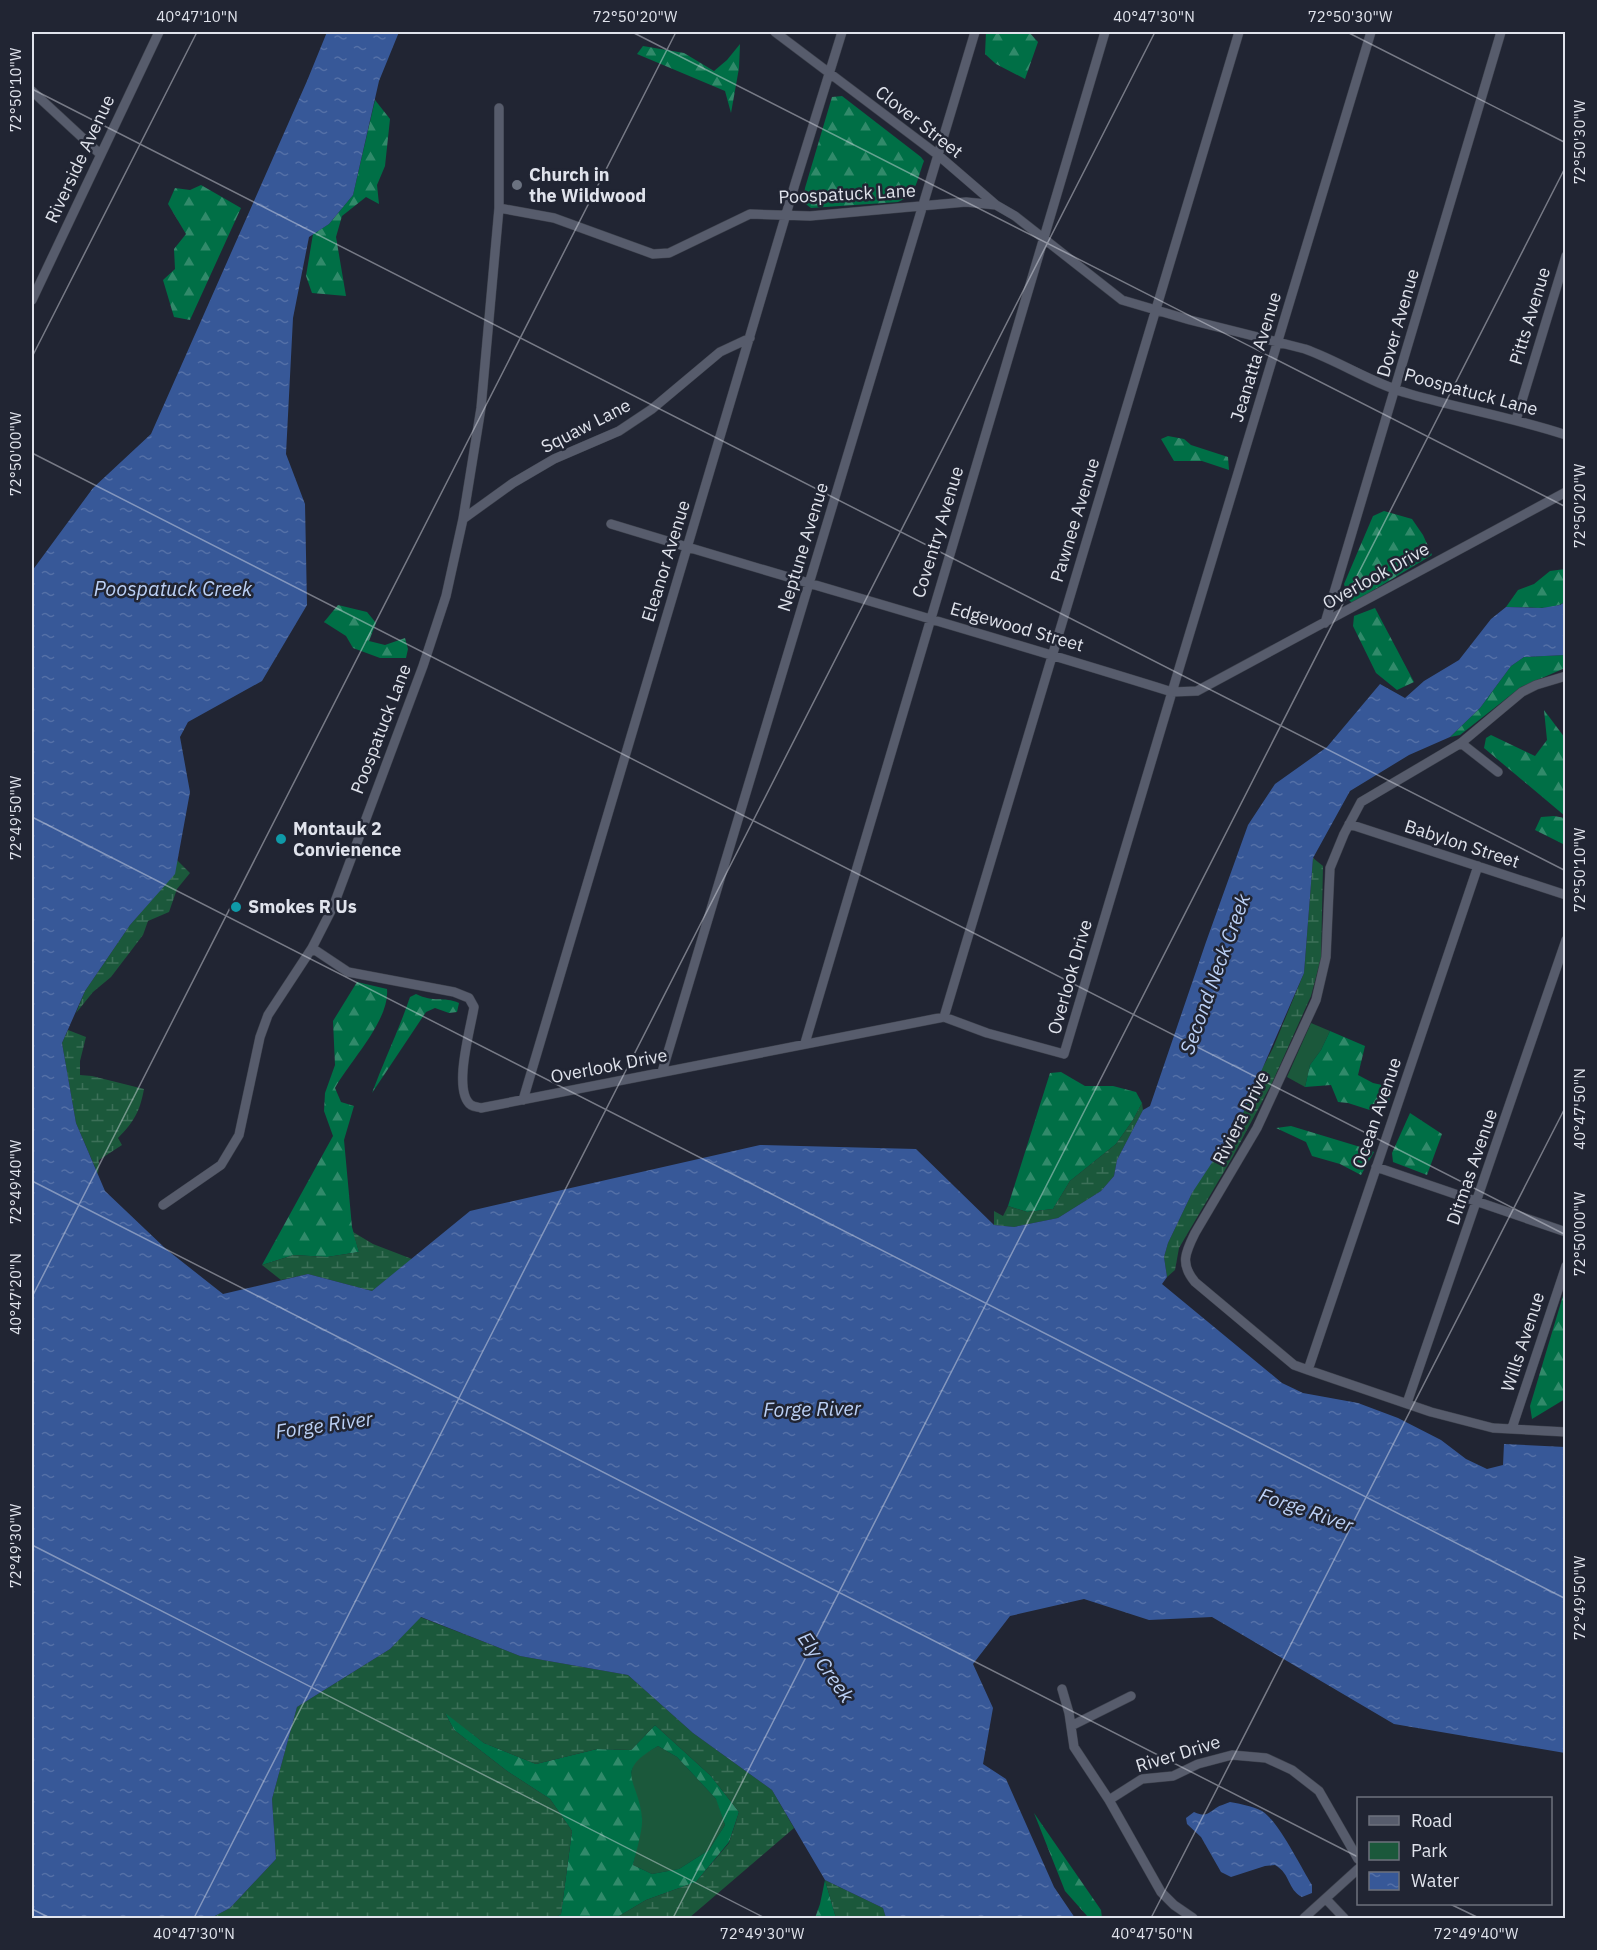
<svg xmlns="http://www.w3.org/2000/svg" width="1597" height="1950" viewBox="0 0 1597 1950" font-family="'IBM Plex Sans',sans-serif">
	<defs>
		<pattern id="forest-firs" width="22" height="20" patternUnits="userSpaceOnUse" patternTransform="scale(1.5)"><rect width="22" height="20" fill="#006f46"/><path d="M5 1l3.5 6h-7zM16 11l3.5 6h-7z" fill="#318a6a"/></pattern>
		<pattern id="wetland-marsh" width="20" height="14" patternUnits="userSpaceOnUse" patternTransform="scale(1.5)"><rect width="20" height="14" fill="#1b583b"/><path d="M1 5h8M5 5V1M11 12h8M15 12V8" fill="none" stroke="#3c7058"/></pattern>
		<pattern id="water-ripples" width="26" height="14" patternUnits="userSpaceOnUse" patternTransform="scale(1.5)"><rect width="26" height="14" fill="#375898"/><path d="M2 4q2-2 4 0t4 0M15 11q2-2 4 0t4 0" fill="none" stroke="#5470a7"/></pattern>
	</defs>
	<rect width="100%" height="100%" fill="#212533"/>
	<!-- green -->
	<path fill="#1b583b" d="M1311,1023l19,8 -9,19 -11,15 -5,22 -18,-10z
		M658,1746l19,11 40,43 8,25 -16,25 -30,19 -27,5 -19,-9 9,-46 -12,-39 3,-16 9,-9z"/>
	<!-- forest -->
	<path fill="url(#forest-firs)" fill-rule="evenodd" d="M986,32h43l9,10 -13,37 -29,-15 -11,-10z
		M740,44l-1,24 -8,45 -6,-22 -88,-37 6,-8 41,7 30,18 13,-11z
		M842,96l79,61 3,4c-7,18 -7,34 -26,41l-87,6 -8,-6 2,-14 27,-91z
		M375,100l15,19 -5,47 -8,19 2,19 -13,-7 -24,19 -6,21 10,59 -34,-3 -6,-17 7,-42 16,-10 24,-29z
		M201,185l40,23 -51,112 -16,-3 -11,-37 12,-11 -1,-20 12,-15 -18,-30 7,-16 15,2z
		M1168,436l16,3 7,6 37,12 1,13 -27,-9h-28l-13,-22z
		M1384,511l28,8 11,16 9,20 -80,48 -4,-4 -4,-15 29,-68z
		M1565,569v33c-16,10 -40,4 -59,5l12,-17 16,-6 16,-13z
		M338,605l29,7 9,11 -7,18 16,4 20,-7 3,11 -2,9h-26l-27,-10 -7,-12 -22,-14z
		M1375,608l39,74 -17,8 -21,-17 -23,-47 1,-10z
		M1565,655v13l-44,19 -61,48 -10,2 30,-29 31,-42 13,-9z
		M1544,710l21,28v78l-81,-68 2,-10 5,-3 44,21 12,-16z
		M1554,816l11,2v27l-30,-15 6,-13z
		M357,982l30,7c3,31 -37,72 -52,99l6,14 13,4 -10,34 8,87 7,25 -32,5 -33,-2 -32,10 71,-129 -9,-25 1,-18 10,-28 -2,-44z
		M416,994c18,9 27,2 43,9l-2,9 -8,1 -14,-5 -9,4 -54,81c12,-33 27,-63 38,-96z
		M1330,1031l35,15 -7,29 15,8 18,4 -2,16 -13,9 -28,-9 -10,-1 -7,-17 -26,2 5,-22 11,-15z
		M1061,1072l24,14h28l23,6 6,11 -9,17 -17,24 -46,37 -17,28 -26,3 -19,-6 42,-133z
		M1410,1113l32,21 -15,41 -34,-13 -1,-9z
		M1291,1126l76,23 7,3 -13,23 -21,-11 -28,-8 -6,-14 -30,-14z
		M1565,1289v110l-33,20 -2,-13z
		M444,1711l40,32 52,21 61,-15 34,1 24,-25 56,51 28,36 -10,30 -33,40 -50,18 -30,18h-62l7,-4 11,-83 -22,-32 -43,-28 -53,-41zM658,1746l19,11 39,42 9,26 -16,25 -30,19 -27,5 -19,-9c3,-13 10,-35 9,-47 -3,-38 -30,-46 16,-72z
		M1034,1813l67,97 1,8 -14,-1 -23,-26z
		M825,1880l11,38h-21l5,-14z"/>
	<!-- wetland -->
	<path fill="url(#wetland-marsh)" d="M1313,858l10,8 -2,92 -10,38 -39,87 -40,75 -53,90 -4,22 -8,7 -3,-20 4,-14 24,-50 62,-109 19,-36 31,-75z
		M177,860l13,13 -13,16 -8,23 -21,9 -5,14 -32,42 -18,15 -17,21 9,-22 45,-66 44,-51z
		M68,1030l18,7 -6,24v14l12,1 52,13c-4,22 -10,33 -26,49l4,7 -23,15 -1,14 -22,-51 -14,-80z
		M1142,1103l1,7 -26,50 -3,16 -13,15 -43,27 -44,9 -20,-2v-14l9,5 5,-10 19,6 26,-3 17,-28 46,-37 17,-24z
		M353,1232l20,12 39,15 -40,32 -64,-17 -27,6 -19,-15 32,-10 33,2 32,-5z
		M420,1617l100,39 108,19 65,58 79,57 22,38 -105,90h-73l30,-18 50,-18 33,-39 10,-31 -28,-36 -56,-51 -24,25 -34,-1 -61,15 -52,-21 -39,-30 9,17 53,41 43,28 22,32 -11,83 -7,4h-343l19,-10 46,-49 -4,-60 25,-92 93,-58z
		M825,1880l58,28 3,10h-50z"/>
	<!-- water -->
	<path fill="url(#water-ripples)" d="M327,32h72l-20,49 -26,114 -24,29 -20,13 -16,81 -7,136 19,50 2,101 -45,76 -74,41 -8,15 10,55 -15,82 -45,51 -45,66 -23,52 14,80 29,68 61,58 57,45 85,-20 64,17 98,-80 17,-4 273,-62 156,4 78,76 20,2 44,-9 43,-27 13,-15 3,-16 26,-50 7,-4 56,-164 42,-117 27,-41 52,-37 53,-63 25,14 19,-17 35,-21 32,-41 15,-12 36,1 18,-3 5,-3v53l-41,2 -13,9 -31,42 -30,29 -41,18 -59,36 -37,67 -9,115 -64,147 -48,73 -24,50 -4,14 3,20 -5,7 120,99 21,10 55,10 40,15 43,22 25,19 21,10 16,-4 1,-21 61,3v306l-171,-29 -182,-107 -63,3 -65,-21 -74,17 -37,48 20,44 -10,56 23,15 48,108 21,31h-189l-3,-10 -58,-28 -53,-90 -79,-57 -65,-58 -108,-19 -99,-39 -31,32 -93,58 -25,92 4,60 -46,49 -19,10h-179v-1347l61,-83 58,-54 156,-353z
		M1230,1802c11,2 22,4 32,9 17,11 38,55 50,74v8l-10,4c-15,-8 -11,-23 -27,-32l-10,1 -34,11 -10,-5 -20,-35 -14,-13 -1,-6 8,-6c12,5 13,2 22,-4 4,-3 10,-4 14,-6z"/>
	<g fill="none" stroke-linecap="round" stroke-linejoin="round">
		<defs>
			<path id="street" d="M775,32l163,123 58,50 19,11 107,84 68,20 115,29c36,13 68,35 105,45 52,15 105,24 156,41
				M32,91l68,63
				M499,208l55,10 99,36 16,-1 81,-39 60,2 133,-12 23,-2 30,3
				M32,300l127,-268
				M1516,420l50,-164
				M463,519l50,-36 41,-24 65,-28 33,-22 68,-57 30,-14
				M611,524c187,57 375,110 561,168l199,-660
				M1325,623l176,-591
				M1566,676l-30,9 -14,7 -61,51 -100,59 -17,32 -14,34 -4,89 -10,43 -59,128 -62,105c-10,20 -15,31 0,49l99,83 14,5 123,42 62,16 73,4
				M1461,743l37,29
				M1349,824l217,71
				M312,948l36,24 106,20 15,6 5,9c-3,20 -22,84 -3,98 3,2 7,2 10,3l463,-91 43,16 77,21 108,-362 25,-1 369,-199
				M944,1017l295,-985
				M805,1043l300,-1011
				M662,1072l313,-1040
				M523,1100l272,-916 47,-152
				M1376,1167l190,65
				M163,1205l58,-40 18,-30 21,-98 8,-22 44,-67 21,-41 90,-241 23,-70 17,-77 18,-111 18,-200v-100
				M1308,1370l170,-504
				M1407,1403l159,-463
				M1512,1428l54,-162
				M1062,1689l7,24 5,34 35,53 52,92 13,13 19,13
				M1071,1726l60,-30
				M1109,1800l33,-21 31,-3 25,-12 34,-9 34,3 26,12 27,21 39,68
				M1326,1899l18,19
				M1304,1918l54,-49"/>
		</defs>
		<!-- street casing -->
		<use href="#street" stroke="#3d414c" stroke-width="10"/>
		<!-- street -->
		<use href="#street" stroke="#575c6c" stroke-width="9"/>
	</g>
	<!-- ticks -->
	<path fill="none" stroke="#e0e3ec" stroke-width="1.5" stroke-opacity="0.45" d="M632,32l934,475M1347,32l219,111M32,89l1534,782M32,357l165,-325M32,453l1534,782M32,817l1534,782M32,1181l1326,676M32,1297l644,-1265M32,1545l733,373M1450,1904l29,14M32,1909l18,9M194,1918l961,-1886M673,1918l893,-1752M1151,1918l415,-812"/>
	<!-- markers -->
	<circle fill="#6b7280" stroke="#212533" stroke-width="2" cx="517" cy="185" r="6"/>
	<g fill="#0f9aa8" stroke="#212533" stroke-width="2">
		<circle cx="281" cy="839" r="6"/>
		<circle cx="236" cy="907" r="6"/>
	</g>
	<g text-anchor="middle" stroke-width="5" stroke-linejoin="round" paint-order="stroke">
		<!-- street labels -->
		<g font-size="18" fill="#e0e3ec" stroke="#212533">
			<text transform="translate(919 122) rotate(38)" y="6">Clover Street</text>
			<text transform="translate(80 159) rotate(-65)" y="6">Riverside Avenue</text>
			<text transform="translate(847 194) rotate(-3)" y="6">Poospatuck Lane</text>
			<text transform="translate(1530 316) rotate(-73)" y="6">Pitts Avenue</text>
			<text transform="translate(1398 323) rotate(-74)" y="6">Dover Avenue</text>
			<text transform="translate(1256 357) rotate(-73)" y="6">Jeanatta Avenue</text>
			<text transform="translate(1471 392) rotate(15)" y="6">Poospatuck Lane</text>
			<text transform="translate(586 426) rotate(-27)" y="6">Squaw Lane</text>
			<text transform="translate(1075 520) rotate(-73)" y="6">Pawnee Avenue</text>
			<text transform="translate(938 532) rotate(-73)" y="6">Coventry Avenue</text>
			<text transform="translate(803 547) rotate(-73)" y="6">Neptune Avenue</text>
			<text transform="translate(666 561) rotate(-73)" y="6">Eleanor Avenue</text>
			<text transform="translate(1376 576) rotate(-29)" y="6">Overlook Drive</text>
			<text transform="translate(1017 627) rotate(16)" y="6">Edgewood Street</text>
			<text transform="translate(381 729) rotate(-69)" y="6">Poospatuck Lane</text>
			<text transform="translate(1462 844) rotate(18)" y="6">Babylon Street</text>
			<text transform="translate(1070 977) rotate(-74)" y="6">Overlook Drive</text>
			<text transform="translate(609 1066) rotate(-11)" y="6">Overlook Drive</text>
			<text transform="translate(1377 1113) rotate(-71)" y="6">Ocean Avenue</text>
			<text transform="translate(1241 1118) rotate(-63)" y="6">Riviera Drive</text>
			<text transform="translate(1472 1167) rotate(-71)" y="6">Ditmas Avenue</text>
			<text transform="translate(1523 1342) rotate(-72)" y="6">Wills Avenue</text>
			<text transform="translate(1178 1754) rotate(-17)" y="6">River Drive</text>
		</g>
		<!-- poi labels -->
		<g font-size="18" font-weight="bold" fill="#e0e3ec" stroke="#212533" text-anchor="start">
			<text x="529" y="181">Church in<tspan x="529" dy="21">the Wildwood</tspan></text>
			<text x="293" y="835">Montauk 2<tspan x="293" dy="21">Convienence</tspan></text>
			<text x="248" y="913">Smokes R Us</text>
		</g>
		<!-- water labels -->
		<g font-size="20" font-style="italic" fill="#bcd1f6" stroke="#212533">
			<text x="173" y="596">Poospatuck Creek</text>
			<text transform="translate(1215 974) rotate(-70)" y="7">Second Neck Creek</text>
			<text transform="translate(812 1409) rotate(-1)" y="7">Forge River</text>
			<text transform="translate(324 1425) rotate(-8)" y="7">Forge River</text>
			<text transform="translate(1306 1510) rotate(19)" y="7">Forge River</text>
			<text transform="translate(826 1667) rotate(55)" y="7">Ely Creek</text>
		</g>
	</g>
	<!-- border -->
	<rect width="1597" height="1950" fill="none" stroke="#212533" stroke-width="66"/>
	<!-- legend -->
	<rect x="1357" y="1797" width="195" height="108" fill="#212533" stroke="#6d717d" stroke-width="1.5"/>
	<rect x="1369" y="1816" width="30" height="9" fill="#575c6c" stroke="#6d717d" stroke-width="1.5"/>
	<text x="1411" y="1827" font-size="18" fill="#e0e3ec">Road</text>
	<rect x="1369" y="1842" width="30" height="18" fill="#1b583b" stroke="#6d717d" stroke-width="1.5"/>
	<text x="1411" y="1857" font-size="18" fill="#e0e3ec">Park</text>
	<rect x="1369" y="1872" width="30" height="18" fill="url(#water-ripples)" stroke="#6d717d" stroke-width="1.5"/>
	<text x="1411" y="1887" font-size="18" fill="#e0e3ec">Water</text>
	<rect x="33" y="33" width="1531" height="1884" fill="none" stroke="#e0e3ec" stroke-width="2"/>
	<g font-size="15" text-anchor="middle" fill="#e0e3ec">
		<text x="197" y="22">40°47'10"N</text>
		<text x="635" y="22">72°50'20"W</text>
		<text x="1154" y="22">40°47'30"N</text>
		<text x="1350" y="22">72°50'30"W</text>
		<text transform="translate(16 90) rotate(-90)" y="5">72°50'10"W</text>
		<text transform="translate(1580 142) rotate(-90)" y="5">72°50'30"W</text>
		<text transform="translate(16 454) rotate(-90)" y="5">72°50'00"W</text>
		<text transform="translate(1580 506) rotate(-90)" y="5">72°50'20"W</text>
		<text transform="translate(16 818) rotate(-90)" y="5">72°49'50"W</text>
		<text transform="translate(1580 870) rotate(-90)" y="5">72°50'10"W</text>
		<text transform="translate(1580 1109) rotate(-90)" y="5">40°47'50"N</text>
		<text transform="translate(16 1182) rotate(-90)" y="5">72°49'40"W</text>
		<text transform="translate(1580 1234) rotate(-90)" y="5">72°50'00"W</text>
		<text transform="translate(16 1294) rotate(-90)" y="5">40°47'20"N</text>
		<text transform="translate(16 1546) rotate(-90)" y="5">72°49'30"W</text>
		<text transform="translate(1580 1598) rotate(-90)" y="5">72°49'50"W</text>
		<text x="194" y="1939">40°47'30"N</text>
		<text x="762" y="1939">72°49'30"W</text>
		<text x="1152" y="1939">40°47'50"N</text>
		<text x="1476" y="1939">72°49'40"W</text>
	</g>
</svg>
